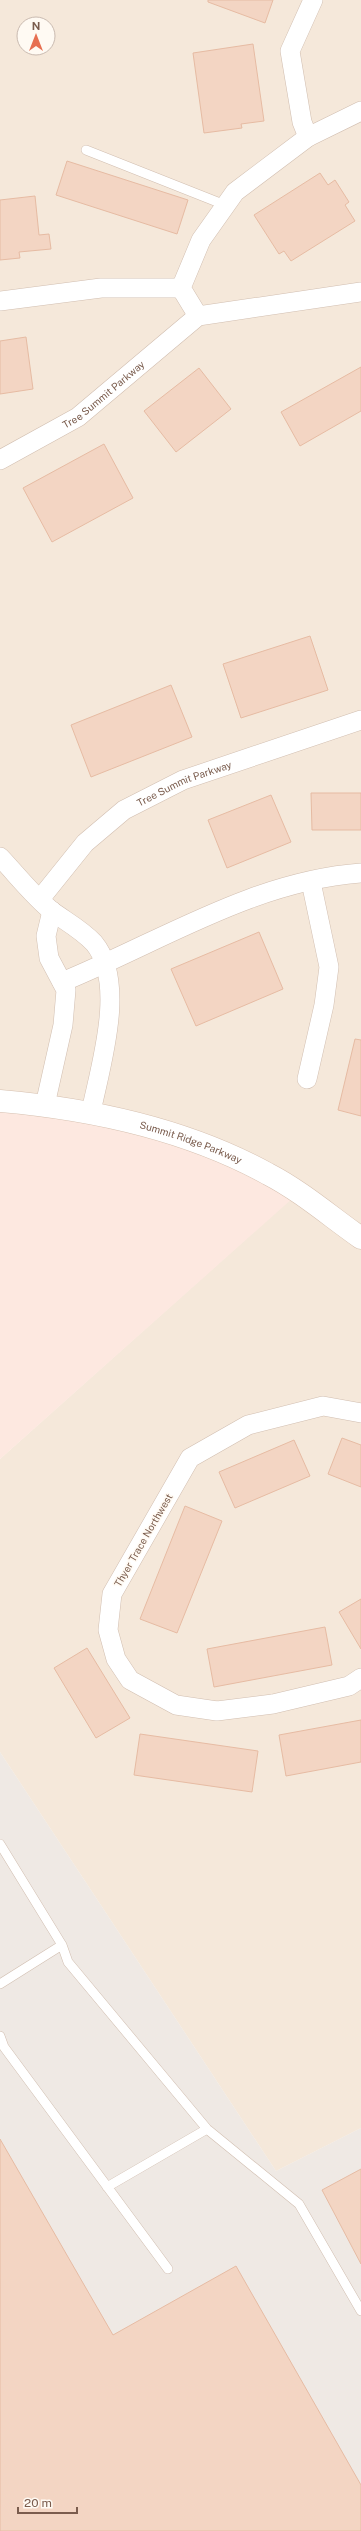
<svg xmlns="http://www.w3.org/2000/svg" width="361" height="2531" viewBox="0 0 361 2531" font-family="'Public Sans',sans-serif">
	<rect width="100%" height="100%" fill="#fdf6ec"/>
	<!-- residential -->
	<path fill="#f5e8da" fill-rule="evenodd" d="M0,0h361v2128l-85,43 -276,-419v-293l293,-262 -249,-83 -44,-2zM24,24h24v24h-24z"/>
	<!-- commercial -->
	<path fill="#fde8e0" d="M0,1112l44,2 139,28 111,55 -294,262z"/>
	<!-- industrial -->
	<path fill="#efe9e4" d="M0,1752l276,419 85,-43v403h-361z"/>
	<!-- building -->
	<path fill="#f3d5c3" stroke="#e6bba3" d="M208,0h65l-8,23 -57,-21z
		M253,44l11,77 -23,3 1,4 -38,5 -11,-80z
		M67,161l121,39 -11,34 -121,-39z
		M320,173l8,12 7,-5 14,22 -4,3 10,16 -64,40 -7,-10 -5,3 -25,-39z
		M35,196l4,39 10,-1 2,15 -32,3 1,6 -20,2v-60z
		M26,337l7,52 -33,5v-53z
		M361,367v44l-61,35 -19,-34z
		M199,368l32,41 -55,43 -32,-41z
		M104,444l29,54 -81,44 -29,-54z
		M310,636l18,54 -87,28 -18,-54z
		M171,685l21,52 -101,40 -20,-52z
		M311,793h50v37h-49z
		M271,795l20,47 -64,26 -19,-48z
		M259,932l24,57 -87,37 -25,-57z
		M355,1039l6,1v76l-23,-6z
		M342,1438l19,7v42l-33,-13z
		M294,1440l16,36 -75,32 -16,-36z
		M185,1506l37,15 -45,112 -37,-14z
		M361,1599v50l-22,-37z
		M325,1627l7,38 -118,22 -7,-38z
		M87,1648l43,70 -34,20 -42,-70z
		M361,1720v42l-75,14 -7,-41z
		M140,1734l118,17 -6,41 -118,-17z
		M0,2139l113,196 123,-69 125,219v46h-361z
		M361,2169v95l-39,-74z"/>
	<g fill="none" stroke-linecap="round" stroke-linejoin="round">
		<defs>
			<path id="lane" d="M86,150l139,55
				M0,1844l62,101 6,17 139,167 92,75 62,107
				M0,1984l62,-39
				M0,2036l4,11 164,222
				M107,2187l100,-58"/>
			<g id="street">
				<path d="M308,137l-6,-15 -12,-71 23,-51"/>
				<path d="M0,301l101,-13h80"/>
				<path d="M198,316l-17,-28 20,-48 34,-48 73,-55 53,-26"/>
				<path id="s1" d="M0,460l78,-43 120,-101 163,-24"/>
				<path d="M0,857c17,18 34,40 53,55 14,10 29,18 41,31 33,40 6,124 -3,169"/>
				<path id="s2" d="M40,899l45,-56 39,-33 59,-30 178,-60"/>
				<path d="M62,982c98,-40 191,-101 299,-109"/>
				<path d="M307,1079l17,-74 5,-38 -18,-85"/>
				<path d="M45,1105l18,-80 3,-35 -17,-32 -3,-22 6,-25"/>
				<path d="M361,1413l-38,-7 -75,19 -58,33 -78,136 -4,36 8,29 14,21 46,25 41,6 56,-7 76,-18 12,-8"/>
			</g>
			<g id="secondary">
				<path id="s3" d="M0,1101c92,8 186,28 268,73 33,17 63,43 93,64"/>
			</g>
		</defs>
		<!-- lane casing -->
		<use href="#lane" stroke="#d1beb0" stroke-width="10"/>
		<!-- street casing -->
		<use href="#street" stroke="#d1beb0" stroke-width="20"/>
		<!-- secondary casing -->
		<use href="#secondary" stroke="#d6c0b0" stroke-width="23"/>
		<!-- lane -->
		<use href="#lane" stroke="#fff" stroke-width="9"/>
		<!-- street -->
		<use href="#street" stroke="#fff" stroke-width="19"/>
		<!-- secondary -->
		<use href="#secondary" stroke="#fff" stroke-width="22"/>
	</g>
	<g text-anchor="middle" stroke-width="3" stroke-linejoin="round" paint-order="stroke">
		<!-- street labels -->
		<g font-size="10" fill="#7a5c4d" stroke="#fffaf3">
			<text dy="4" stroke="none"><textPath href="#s1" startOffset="123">Tree Summit Parkway</textPath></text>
			<text dy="4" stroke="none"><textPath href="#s2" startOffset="189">Tree Summit Parkway</textPath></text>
			<text dy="4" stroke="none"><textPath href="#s3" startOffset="196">Summit Ridge Parkway</textPath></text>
			<text transform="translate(143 1540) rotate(-60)" y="4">Thyer Trace Northwest</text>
		</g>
	</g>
	<!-- north arrow -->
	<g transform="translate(36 36)"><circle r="19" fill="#fffaf3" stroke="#cabbb1"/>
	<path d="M0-3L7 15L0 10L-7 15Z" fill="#e76f51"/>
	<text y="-6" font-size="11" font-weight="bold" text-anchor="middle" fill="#7a5c4d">N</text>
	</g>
	<!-- scale -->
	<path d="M18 2507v6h59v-6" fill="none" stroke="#7a5c4d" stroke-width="2"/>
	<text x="24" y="2507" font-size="12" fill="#7a5c4d" stroke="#fffaf3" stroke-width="3" paint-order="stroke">20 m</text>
</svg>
